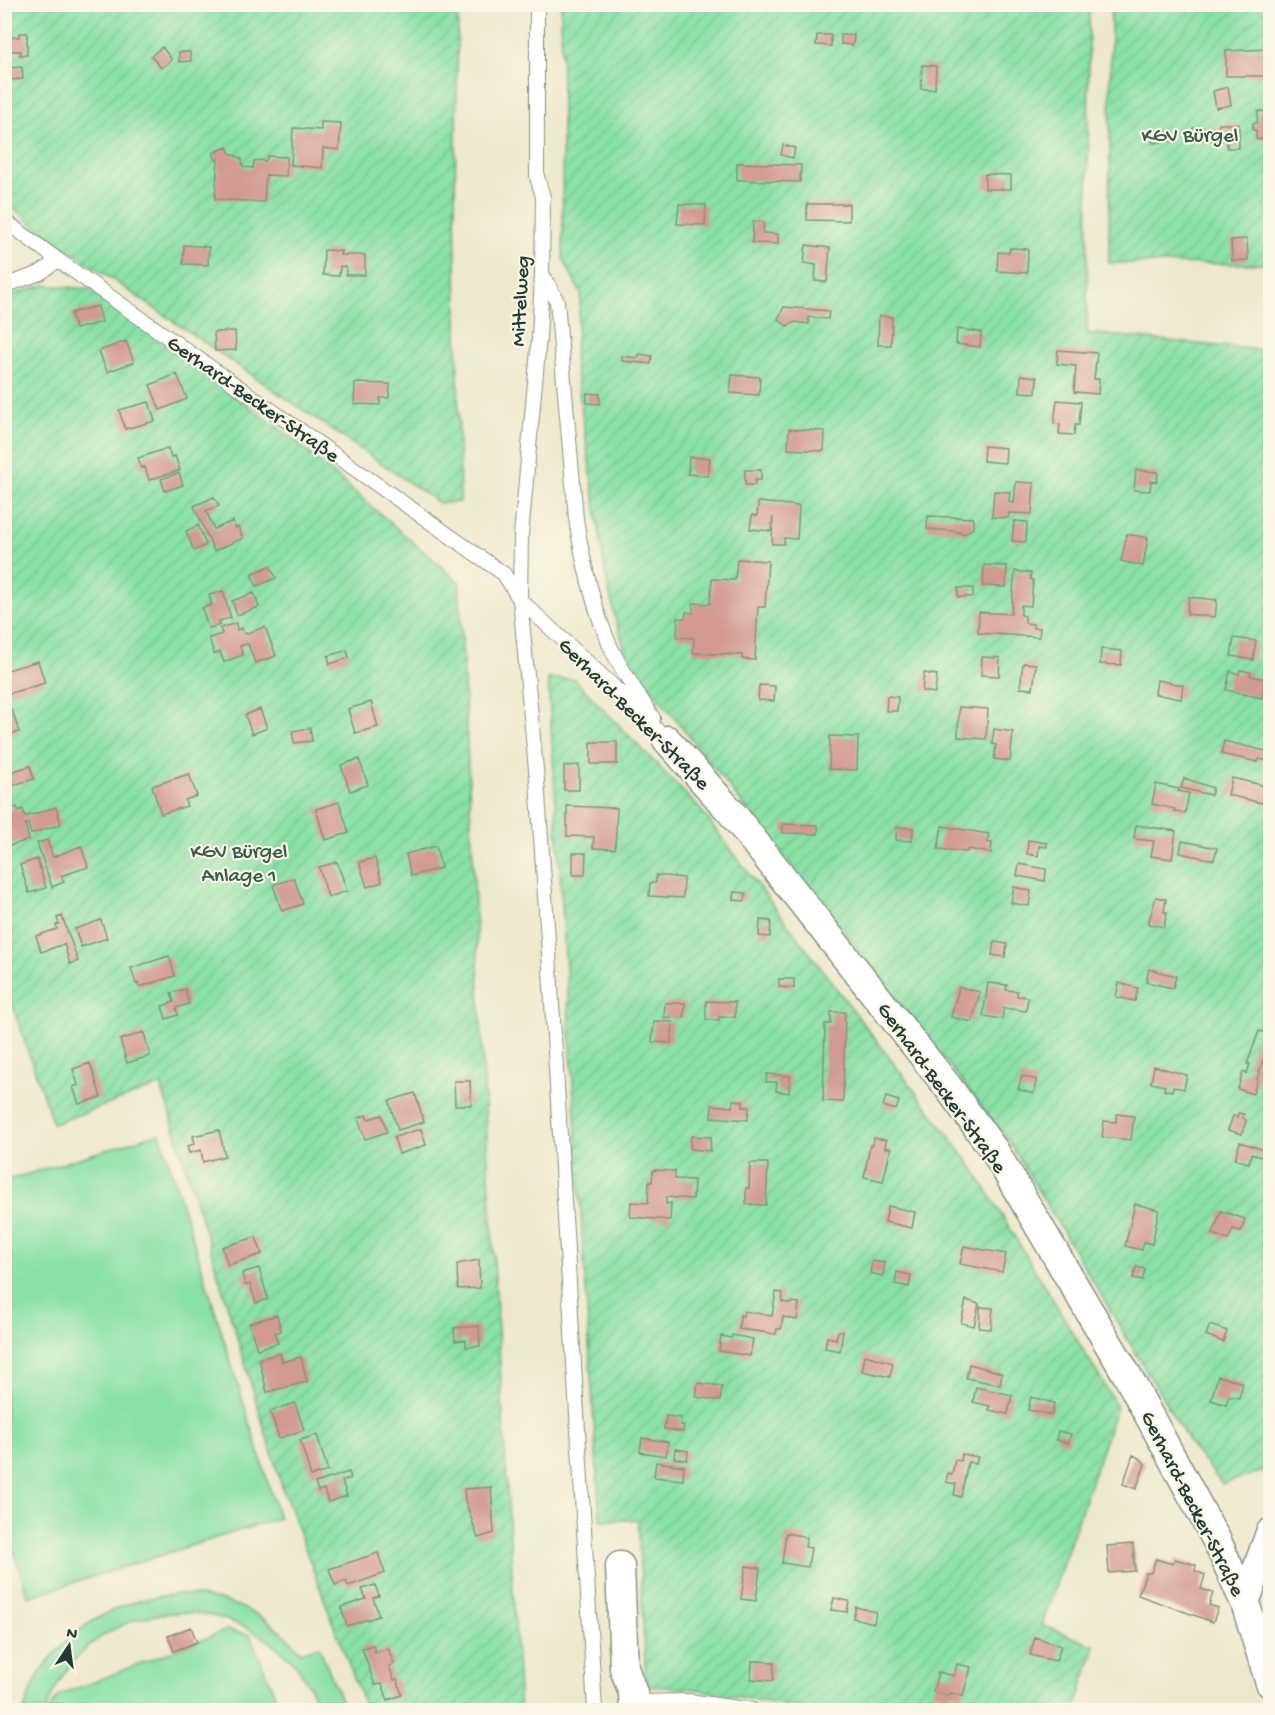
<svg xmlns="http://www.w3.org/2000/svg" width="1275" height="1715" viewBox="0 0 1275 1715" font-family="'Gochi Hand',sans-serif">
	<defs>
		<pattern id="garden-furrows" width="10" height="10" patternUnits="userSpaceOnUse" patternTransform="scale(1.5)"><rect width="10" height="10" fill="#89e1a6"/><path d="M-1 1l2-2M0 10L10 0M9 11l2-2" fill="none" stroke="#76c290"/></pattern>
	</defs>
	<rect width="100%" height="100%" fill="#fcf5e5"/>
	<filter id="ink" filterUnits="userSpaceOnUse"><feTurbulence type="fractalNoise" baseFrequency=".0167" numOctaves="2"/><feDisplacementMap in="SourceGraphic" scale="12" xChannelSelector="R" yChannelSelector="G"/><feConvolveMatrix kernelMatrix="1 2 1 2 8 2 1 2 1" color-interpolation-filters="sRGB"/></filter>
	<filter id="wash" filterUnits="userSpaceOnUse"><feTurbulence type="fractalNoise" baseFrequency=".008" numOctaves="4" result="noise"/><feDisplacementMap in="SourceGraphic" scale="24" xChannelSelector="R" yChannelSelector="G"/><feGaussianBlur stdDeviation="1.35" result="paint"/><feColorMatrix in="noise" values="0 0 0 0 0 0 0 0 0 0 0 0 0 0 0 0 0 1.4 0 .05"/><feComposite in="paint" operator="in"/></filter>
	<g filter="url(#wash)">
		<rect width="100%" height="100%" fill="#eee8cc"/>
		<!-- grass -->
		<path fill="#89e1a6" stroke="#548f6d" stroke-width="1.5" d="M160,1133l119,385 -251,79 -23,-75v-341z
			M177,1594c49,2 92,19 124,58l18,-6 26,64h-25c-8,-20 -18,-42 -36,-57 -79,-71 -202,-46 -238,57h-22c4,-11 8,-23 14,-34 6,-11 15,-20 23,-29 32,-33 71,-49 116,-53z
			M227,1630l23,5 31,75h-232l10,-15z"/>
		<!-- garden -->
		<path fill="url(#garden-furrows)" stroke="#548f6d" stroke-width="1.5" d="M4,5h454l-3,195 5,302 -21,1 -389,-266 -45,-35z
			M561,5h528l-2,328 183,18v1118l-48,15 -30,-37 -184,-307 -380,-481 -13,-41 -10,-47 -31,-213 7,-64 -18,-35z
			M1111,5h159v259l-161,-1z
			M44,285l44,4 203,148 168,145 26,523 35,605h-154l-83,-220 -122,-405 -108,39 -46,-134h-2v-693z
			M548,679h26l126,130 274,360 143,237 -75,219 53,21 -20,64h-264l-115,-21 -50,-3 -8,-166h-38z"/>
		<g id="blocks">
			<!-- building -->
			<path fill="#d1998f" d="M19,33h8v22h-7l1,-4h-12v-14h10z
				M817,35h14v11l-15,-1z
				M841,35h13l-1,10 -12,-1z
				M162,47l10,13 -11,8 -10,-12z
				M1266,49v27h-40v-25z
				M179,52h11l1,9 -12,1z
				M922,65l14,1 -1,23h-14z
				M22,67l1,12 -14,1 -1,-12z
				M7,85l4,26 -7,1v-26z
				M1228,87l3,18 -15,3 -3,-17z
				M1258,111l12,1v27h-14v-9h-3v-7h4z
				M321,122l20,1 -2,27 -16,-2 -1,20 -31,-3 2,-37 28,2z
				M1219,124h20v24h-12v-8h-35l1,-12h26z
				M1170,131l1,10 -18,2 -1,-10z
				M783,145l12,3 -2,10 -12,-3z
				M227,147l3,6 12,6 1,8 10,1 1,-7 7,-1 4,2 3,-6 19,1 -1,19 -20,-1 -2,27 -49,-3 3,-40 -2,1 -3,-7z
				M737,163l64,2 -1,17 -63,-2z
				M985,174l26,1v14h-26z
				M679,204l27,1 -1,20 -28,-1z
				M807,204h42v17l-42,-1z
				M753,221l11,1 -1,11 15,1v10l-26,-1z
				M1247,239l1,21 -16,1 -1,-21z
				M184,245l25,2 -1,18 -25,-1z
				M806,245l24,3 -3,34 -12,-1 1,-16 -12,-2z
				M1010,248l18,1 -1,24 -30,-2 1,-19 11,1z
				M324,250l17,1 -1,4h25v20h-19v-8l-6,-1 -1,10 -16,-1z
				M98,306l4,16 -27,7 -4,-16z
				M784,307l45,4 -1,8 -19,-2v7l-14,-2 -8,4 -9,-7z
				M879,316l13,1 -1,28h-13z
				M957,329l24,3 -1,15 -24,-3z
				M235,331l1,19 -21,1 -1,-19z
				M126,341l8,21 -27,10 -8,-21z
				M1058,350l39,3 -3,26h5l-1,15 -24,-2 2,-26 -19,-2z
				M639,354l13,2 -1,8 -29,-3v-5l16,2z
				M177,374l10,25 -27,11 -10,-25z
				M732,375l28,2 -1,18 -29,-2z
				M1021,375l16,2 -1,16 -16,-1z
				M355,383l35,1 -1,14h-9v7l-26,-1z
				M587,393l13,1v10l-13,-1z
				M1057,400l24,2 -2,23h-4l-1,10 -15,-1 1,-10 -6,-1z
				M149,402l6,19 -30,8 -6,-19z
				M789,429l36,2 -1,20 -36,-2z
				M984,446l22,2 -1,15 -22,-2z
				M168,448l3,9 4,-1 5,14 -31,10 -4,-13 -4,1 -3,-10z
				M689,457l21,1 -2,18 -20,-2z
				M745,470h16v10h-6v5h-10z
				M1136,470l22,2 -1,10 -6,-1 -1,10 -16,-1z
				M179,473l4,12 -18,6 -4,-12z
				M1016,482l18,1 -2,31 -23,-1 -1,5 -16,-1 2,-26 16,1 -1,10 5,1z
				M214,497l5,9 -13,5 8,18 19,-8 2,7 3,-1 5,11 -29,13 -20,-45z
				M758,502l41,4 -2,33 -13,-1v6h-12l1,-27 -2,14 -21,-2 2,-14 5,1z
				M928,516l45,2v10l-9,6 -10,-3 -27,-2z
				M1014,521l13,1 -1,20 -14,-1z
				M198,525l8,20 -12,6 -8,-20z
				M1127,534l21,4 -5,28 -22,-5z
				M737,559l31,2 -3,46h-7l-3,53 -13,-1v-4l-49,-2 1,-15 -17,-1 1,-19h7l1,-6 7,1v-10l17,1 2,-25 23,1z
				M984,565l23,1 -1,21 -23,-1z
				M270,566l6,12 -19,8 -6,-12z
				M1015,571l16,2 -1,6 3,1 -2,26 -10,-1v10l4,1v7l8,1v4h7l-1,9 -61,-4 1,-21 32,2z
				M958,588h15v9h-15z
				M223,591l8,27 -12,3 1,4 -12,3 -6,-20 10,-3 -3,-10z
				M254,593l5,14 -22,8 -5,-14z
				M1189,597l28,3 -2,17 -28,-3z
				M236,623l1,7 5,-2 2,6 21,-7 11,29 -21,7 -7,-19 -8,2 3,9 -19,7 -4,-10 -6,2 -5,-16 13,-4 -2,-6z
				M1234,638l22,3 -3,19 -22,-4z
				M1101,649l21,2 -1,14 -21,-1z
				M347,650l2,8 -19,6 -2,-8z
				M982,657l18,1 -1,18 -18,-1z
				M38,661l7,22 -41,12v-24z
				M1023,663l13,1 -3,25 -13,-1z
				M1240,670l11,2 -1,4 16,3 -4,19 -36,-8 4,-19 9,3z
				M924,673l13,2 -2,18 -13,-2z
				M1157,680l26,5 -2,14 -26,-5z
				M759,685l16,1 -1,15 -16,-1z
				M887,696l11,1 -1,14h-11z
				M371,702l7,25 -23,6 -7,-24z
				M959,707l29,2 -2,30 -28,-2z
				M260,709l7,19 -15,6 -7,-19z
				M12,710l7,22 -15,4v-23z
				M310,728l2,13 -18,2 -2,-12z
				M994,729l19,3 -3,29 -16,-2 2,-14 -4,-1z
				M830,736l28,1 -1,33 -28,-1z
				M1224,741l46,11v9l-11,-2 -1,3 -37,-8z
				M591,742h26v22h-26z
				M359,759l9,26 -18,6 -9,-26z
				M579,765v25h-15v-24z
				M30,766l4,13 -27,8 -3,-13z
				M1270,771v34l-42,-10 4,-17 34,8z
				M189,774l8,22 -12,4 2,6 -26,8 -9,-28z
				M1184,778l29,10 -2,7 -30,-7z
				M1156,784l23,5 -1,2 11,2 -4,20 -11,-2 1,-2 -23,-5z
				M339,802l10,31 -24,7 -9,-31z
				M567,806l50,2 -2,41 -22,-1 1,-11 -27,-1z
				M17,807l1,4 5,-2 2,8 31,-10 5,17 -30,10 -3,-10h-3l4,16 -24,7 -1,-36z
				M783,824l35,1v9l-35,-1z
				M1136,825l40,6 -4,28 -21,-3 3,-15 -20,-2z
				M942,826l47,8 -2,8 5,1 -1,10 -23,-4 -1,3 -29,-3z
				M897,827l16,1 -1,13 -16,-1z
				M47,840l6,17 28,-11 7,21 -27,9 3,6 -12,5 -15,-44z
				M1028,840l19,3v4l-8,-1 -1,10 -11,-2z
				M1182,841l35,7 -3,12 -34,-7z
				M436,846l5,22 -30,8 -5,-22z
				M573,853h13l-1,22h-12z
				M375,858l7,24 -15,5 -8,-25z
				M37,859l9,29 -17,5 -9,-28z
				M337,862l10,29 -19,6 -9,-30z
				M1019,864l27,5 -1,12 -28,-5z
				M656,875l28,3 -1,20 -34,-2 1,-13h6z
				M294,878l9,26 -21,7 -9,-26z
				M1014,887l17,4 -2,15 -18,-3z
				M734,892l12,1 -1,8 -12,-1z
				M1156,897l10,2 -2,13h3l-3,15 -16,-3z
				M62,916l16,45 -8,3 -6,-20 -23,8 -5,-16 21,-7 -1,-4 3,-1 -2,-6z
				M101,920l6,18 -26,9 -6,-18z
				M760,920l11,1 -1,16 -11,-1z
				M994,942l13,2 -2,13 -13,-2z
				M169,956l6,20 -36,11 -1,-4 -2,1 -5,-16z
				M1149,969l27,7 -3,12 -27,-6z
				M779,979h15v9l-15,-1z
				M988,983l19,2 -1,5 11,1v5l11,1 -2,14 -22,-3 -2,11 -19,-3z
				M1119,983l19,5 -3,13 -19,-4z
				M959,987l21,5 -8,30 -21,-5z
				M185,989l4,15 -13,4 2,7 -12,4 -4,-13 12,-4 -3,-9z
				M706,1001l29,1v15h-16v3h-13z
				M665,1003h20l-1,15 -20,-1z
				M831,1012h14l-2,90 -20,-1 2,-77h6z
				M654,1021l19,1 -2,21 -19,-1z
				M1259,1031l11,3v2l-17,58 -15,-5 5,-17 4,1 3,-9h-3z
				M144,1032l6,24 -23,7 -7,-23z
				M90,1063l11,34 -22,7 -6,-17 5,-2 -5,-16z
				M1154,1066l33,9 -3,14 -11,-2 -1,4 -8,-1 1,-4 -14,-3z
				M767,1074l23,2 -1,17 -13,-2 1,-9h-11z
				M1022,1076l15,4 -4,14 -15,-5z
				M454,1081h16l1,24h-16z
				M415,1093l9,29 -26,8 -9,-29z
				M886,1097l13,4 -3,9 -13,-4z
				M733,1100l10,1v6h6l-1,13 -37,-3 1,-12 20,2z
				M1238,1113l6,1 -1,4 3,2 -4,14 -14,-4 5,-14 4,1z
				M1117,1114l17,2 -3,24 -29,-3 2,-16 12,1z
				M366,1115l2,4 14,-4 5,17 -22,7 -7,-21z
				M421,1129l5,16 -27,9 -5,-17z
				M219,1130l6,26 -22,6 -2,-12 -12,3 -2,-7 8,-2 -2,-8z
				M691,1136l20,1 -1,14 -20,-2z
				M874,1138l12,2 -1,8h6l-8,33 -19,-4 6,-32h3z
				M1240,1142l27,9 -2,7 -14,-4 -2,9 -14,-4z
				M750,1163h18l-2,42 -20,-1v-16h3z
				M653,1170l22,1v8l19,1 -1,19 -27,-2v7l5,-1 -1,17 -40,-3 1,-15 17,1 1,-21h3z
				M1135,1204l24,6 -7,34 -8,-2 -2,8 -17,-4z
				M888,1206l27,6 -3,16 -27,-6z
				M1221,1211l24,8 -4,12 -8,-2 -5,11 -15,-6z
				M256,1237l6,17 -34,11 -6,-18z
				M964,1246l42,8 -4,18 -42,-8z
				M479,1260l1,28 -22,1 -1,-25z
				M872,1261l13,2 -2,13 -13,-3z
				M1136,1267l9,2 -3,11 -9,-2z
				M259,1268l9,31 -12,4 -6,-19 -5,1 -3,-12z
				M897,1272l14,3 -2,12 -14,-3z
				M776,1292l7,1 -1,9 10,2v-2l7,1 -2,17 -14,-3 -2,12h-4l-1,5 -37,-5 1,-14 3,1 1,-5 28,5z
				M966,1300l13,4 -5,22 -13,-3z
				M980,1307l13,1 -2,21 -12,-1z
				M277,1315l4,16 -6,2 3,10 -21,6 -8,-26z
				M1210,1325l17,6 -4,11 -17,-7z
				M479,1326l1,20 -14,1v-7l-11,1 -1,-13z
				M838,1331h5l-3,20 -15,-3 2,-11 9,2z
				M732,1335l21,4 -3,17 -31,-5 2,-15 10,2z
				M280,1353l2,9 19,-5 6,25 -40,10 -8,-33z
				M865,1355l28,8 -3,14 -28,-6z
				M969,1364l33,9 -2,12 -34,-7z
				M1218,1376l25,7 -4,15 -10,-2 -3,9 -15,-5z
				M698,1383l24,3 -2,15 -24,-4z
				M976,1387l36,8 -4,19 -19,-4 1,-4 -17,-4z
				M1031,1397l23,6 -2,12 -24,-5z
				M295,1403l9,27 -25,8 -9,-27z
				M666,1416l15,2 -1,7h4l-1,7 -19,-3z
				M1058,1431l13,3 -3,9 -12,-3z
				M317,1435l11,36 -17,5 -11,-36z
				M642,1438l26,4 -2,14 -26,-4z
				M675,1449l13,2 -1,9 -13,-2z
				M962,1454l16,3 -2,7 -8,-2 -7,35 -7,-2 2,-11 -10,-2 2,-9 4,1 3,-14 6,1z
				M1133,1455l8,4 4,5 -9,25 -13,-5z
				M656,1462l28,4 -1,14 -29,-3z
				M349,1472l2,6 -9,3 5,15 -19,6 -4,-13 -6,2 -3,-8z
				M491,1487l3,46 -16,5 -13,-38 -1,-11z
				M786,1533l21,4 -2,10 6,1 -3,19 -26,-4z
				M1133,1544l2,27 -26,2 -2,-27z
				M378,1553l7,20 -37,13 -2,-5 -11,4 -6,-16z
				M1156,1559l17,5 2,-5 21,6 -1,6 10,4 -4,14 12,4 -4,12 9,3 -5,14 -75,-27 8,-22h5z
				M746,1566l14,2 -4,33 -15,-2z
				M375,1585l4,11 -6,2 6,18 -32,10 -6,-19 25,-8 -4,-10z
				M834,1598l15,3 -2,11 -16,-2z
				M856,1607l20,5 -2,11 -21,-5z
				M191,1627l6,15 -23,9 -6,-15z
				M1035,1637l26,9 -5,15 -26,-6z
				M373,1645l2,8 13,-5 6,16 -5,2 5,14 3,-1 5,16 -14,5 -6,-16 -7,1 -13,-37z
				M752,1661l22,1 -1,19 -22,-2z
				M957,1664l14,3 -8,29 -13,-3 -1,3 -16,-4 5,-20 16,4z
				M1097,1705l28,4v1h-28z"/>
		</g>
	</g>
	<g filter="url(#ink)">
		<use href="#blocks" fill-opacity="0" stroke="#869280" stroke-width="1.5"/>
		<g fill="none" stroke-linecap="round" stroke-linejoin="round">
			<defs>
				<path id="lane" d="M537,4v173l6,20 -1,76 -3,66 -18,196 -1,65 17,180 12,174 46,756
					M4,220l54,40 446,314 16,26 93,86 54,54
					M543,275l14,26 19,218c7,44 17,90 36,131 12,24 27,46 41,68
					M4,286l36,-13 18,-13
					M634,1702l54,-1 64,9"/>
				<path id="street" d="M667,740l64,72 217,275 46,63 133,225 90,166 28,62 25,80
					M620,1566l4,102 9,25 1,17
					M1245,1603l25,-70"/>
			</defs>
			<!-- lane casing -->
			<use href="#lane" stroke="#869280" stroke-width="16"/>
			<!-- street casing -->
			<use href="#street" stroke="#869280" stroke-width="31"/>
			<!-- lane -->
			<use href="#lane" stroke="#fff" stroke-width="14"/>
			<!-- street -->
			<use href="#street" stroke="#fff" stroke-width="28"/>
		</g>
	</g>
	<g text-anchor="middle" stroke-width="4.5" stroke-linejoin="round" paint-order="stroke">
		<!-- park labels -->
		<g font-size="21" fill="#345e4b" stroke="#fcf5e5">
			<text x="1190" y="141">KGV Bürgel</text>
			<text x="239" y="857">KGV Bürgel<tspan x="239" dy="24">Anlage 1</tspan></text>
		</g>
		<!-- street labels -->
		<g font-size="21" fill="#1f3d34" stroke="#fcf5e5">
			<text transform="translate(519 301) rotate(-87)" y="7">Mittelweg</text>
			<text transform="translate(254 398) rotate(35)" y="7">Gerhard-Becker-Straße</text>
			<text transform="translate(635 713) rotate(45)" y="7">Gerhard-Becker-Straße</text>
			<text transform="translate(943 1087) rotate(54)" y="7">Gerhard-Becker-Straße</text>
			<text transform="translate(1194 1503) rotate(63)" y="7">Gerhard-Becker-Straße</text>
		</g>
	</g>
	<!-- margin -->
	<rect width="1275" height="1715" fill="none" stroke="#fcf5e5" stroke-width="24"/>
	<!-- north arrow -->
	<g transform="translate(69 1646) rotate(13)" stroke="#fcf5e5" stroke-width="4.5" paint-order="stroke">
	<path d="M0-4.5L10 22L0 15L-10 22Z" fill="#1f3d34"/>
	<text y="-9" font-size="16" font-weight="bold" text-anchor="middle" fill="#1f3d34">N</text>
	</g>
</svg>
